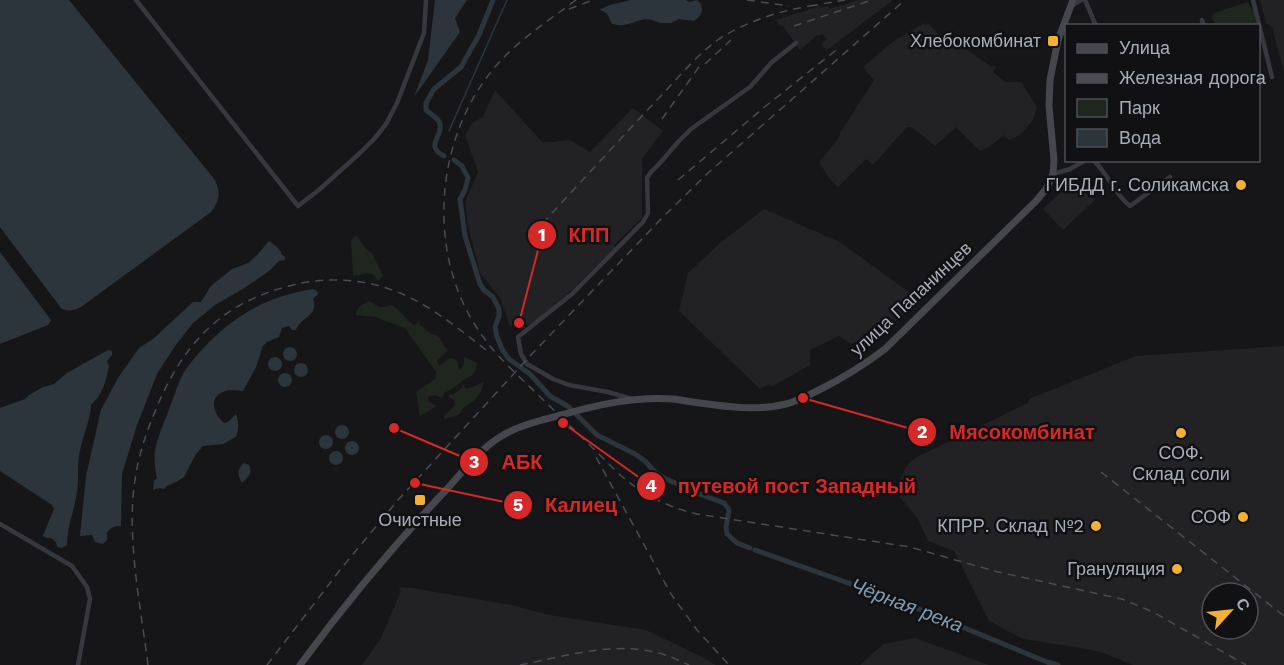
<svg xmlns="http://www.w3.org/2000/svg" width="1284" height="665" viewBox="0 0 1284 665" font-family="'Work Sans',sans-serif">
	<rect width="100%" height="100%" fill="#161618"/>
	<!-- built -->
	<path fill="#222225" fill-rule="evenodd" d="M858,0h35l-63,48 -4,2 -5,-6 6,-5 -5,-5 -3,2 -2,-1 -17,15 -18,-25 -2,1 -4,-6 44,-14 1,2 7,-2 2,3z
		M1260,0h24v73l-12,-46 -6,-4z
		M924,23l1,2 3,-2 12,13 3,-2 6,3 43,30 2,-2 2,2 -3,5 12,10h16l16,25 -4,13 -13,15 -11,5 -5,-5 -15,12 -9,4 -24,-24 -21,19 -23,-19h-5l-34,38 -7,-6 -28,28 -9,-9 -10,-16 20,-24 1,-5 34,-53 -11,-13 31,-26z
		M495,90l47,52h12l16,-2 20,12 43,-44 30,23 -21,28v59l-28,27 1,2 -44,44 -40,34 -10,-2 -11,3 -10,-28 -20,-25 -13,-51 -1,-22 12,-28 -13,-37 7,-12 11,-6z
		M1075,179l20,21 -32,30 -20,-21z
		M764,209l76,33 81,59 -27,21 -43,22 -12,-8 -29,14v15l-39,22 -2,-3 -9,5 -81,-78 9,-38 32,-30z
		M1284,346v319h-151l-32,-13 -26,-5 -52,-8 -34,-18 -35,-70 -26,-10 -10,-22 -21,-25 -1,-8 9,-17 4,-6 8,-6 111,-54 1,-4 107,-43zM1212,593h36v36h-36z
		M400,587l12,1 99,17 39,10 96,15 56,27 14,8h-354l19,-27 20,-47 -2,-2z
		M915,638l74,27h-129l23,-21z"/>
	<!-- green -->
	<path fill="#1e261f" d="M1248,2l6,11 2,12h-40l-4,-7 2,-5z
		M357,236l9,13 6,4 11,23 -5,5c-8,-13 -14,-6 -25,-5l-2,-35 3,-4z
		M369,301l10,6h5l7,-2c9,4 14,14 23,20l6,-4 -1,5 2,-1 10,9c11,0 10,11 17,16l-11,11 2,5 9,-7 5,-1 5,4v7l4,-1 2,-4v-7l13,6c-1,14 -7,12 -16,19 -5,4 -10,8 -17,11l-2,5 -7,-3 -7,2v4l9,5 -17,10 -4,-24 19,-13 1,-7 -31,-44 -30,-11 -19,-2c0,-8 6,-10 13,-14z
		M484,382c-2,5 -3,10 -6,14 -6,8 -15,9 -18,18l-14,5 -2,-1v-2l11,-11 -1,-5 -5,-3v-3l3,1 8,-5 4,-6 1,4 2,1z"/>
	<!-- water -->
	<path fill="#2c353c" d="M0,0h69l146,180c6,13 4,22 -4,32l-130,95c-7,4 -13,5 -20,1l-61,-81z
		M435,0h32l-12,18 5,14 -46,65 14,-37z
		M631,0h55l3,2 8,-2c9,7 5,16 -3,21l-15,-2 -8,4c-3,0 -7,0 -10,0 -5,-1 -9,-4 -15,-4 -13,2 -22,10 -35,4 -2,-8 -4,-11 -12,-13l11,-5z
		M269,241l8,6 4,5v2l4,3v3l-6,1 -10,10 -23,16 -31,18 -22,18 -18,23 -18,28 -21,54 -14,46 -1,52c-7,0 -10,1 -14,7v7l-4,4 -8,-2 -3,-7 -12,1 6,-60 15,-66 17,-32 21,-30 14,-9 40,-37h8l10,-16 21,-17 16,-6 9,-8z
		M0,252l51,68 -3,5 -48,19z
		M313,289l4,2 1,3 -5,5c6,18 -12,17 -17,31h-4l-3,-4 -7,2 -3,9 -12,5 -4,4 -7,21 -13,24c-6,0 -14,-2 -20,1 -15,6 -9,23 1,31l4,-1 8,-8c3,8 3,15 0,23l-13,7 -20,2 -7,8 -12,23 -8,5 -9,4 -3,3 -4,-1 -7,2 1,-9 3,-3c-1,-4 -2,-9 -2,-13 -3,-17 7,-37 13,-53 5,-12 9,-27 15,-38 7,-12 17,-22 26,-32 31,-30 61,-46 104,-53z
		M283 354a7 7 0 1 1 14 0a7 7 0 1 1-14 0Z
		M108,350l4,1v4l-5,6 2,5c-3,15 -6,28 -18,39 0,11 -7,29 -10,41 -5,17 -1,35 -5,52 -3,16 -9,30 -9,47l-5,3 -5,-1 -1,-5 -5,-4h-4l-4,-2 11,-27 -2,-4 -52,-34v-63l25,-9 4,-4 14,-8 11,-3 13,-11z
		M268 364a7 7 0 1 1 14 0a7 7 0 1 1-14 0Z
		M294 370a7 7 0 1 1 14 0a7 7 0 1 1-14 0Z
		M278 380a7 7 0 1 1 14 0a7 7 0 1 1-14 0Z
		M335 432a7 7 0 1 1 14 0a7 7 0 1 1-14 0Z
		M319 442a7 7 0 1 1 14 0a7 7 0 1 1-14 0Z
		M345 448a7 7 0 1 1 14 0a7 7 0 1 1-14 0Z
		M329 458a7 7 0 1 1 14 0a7 7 0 1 1-14 0Z
		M244,463l5,2c4,9 -1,12 -7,18 -4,-7 -6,-14 2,-20z"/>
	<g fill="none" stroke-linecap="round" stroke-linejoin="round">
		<!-- stream -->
		<path stroke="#2c353c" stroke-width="1.5" d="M449,131l58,-131"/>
		<!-- canal -->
		<path stroke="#2c353c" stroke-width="5" d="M444,156c-20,-11 -1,-18 -4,-32 -1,-6 -10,-10 -14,-14v-7l8,-14 27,-22 18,-32 14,-35
			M454,160l8,6 6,12 -3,12 -5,9 5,37 15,48 4,6 9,7 6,12v7l-4,11 2,10 6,14 6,8 21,15 20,22 19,11 28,28 38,19 10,7 10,11 9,6 38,17 22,8 4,5 1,3 -3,16 1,7 10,9 13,5
			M755,550l144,51 148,61 11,3"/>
		<!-- minor -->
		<path stroke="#37383d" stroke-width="4.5" d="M136,0l162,206 22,-17 41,-37 14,-14 11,-14 11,-21 27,-70 2,-33
			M1085,0l11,26
			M1253,0l19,77
			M1073,5l8,-5
			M1202,20l2,6
			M1093,160c15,13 21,34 37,46l40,-29
			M1053,174l17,-5 16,-9
			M632,399l-24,-7 -39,-7 -16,-6 -26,-15 -6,-10 -3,-17 54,-43 71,-72 5,-9 -1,-35 4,-6 9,-9 18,-21 13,-13 59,-42 22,-25 24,-19
			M0,524l72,42 15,21 3,12 -12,66"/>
		<!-- secondary -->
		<path stroke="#45474d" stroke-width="7" d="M300,665c45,-61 94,-120 146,-175 20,-22 39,-48 67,-60 15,-7 32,-11 48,-15 36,-10 74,-19 112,-16 9,1 18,3 27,4 28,4 58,8 86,1 12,-3 23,-9 33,-14 24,-12 45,-25 66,-41l151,-148 10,-12 7,-15 1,-14 -5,-54 1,-26 8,-40 15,-40"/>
		<!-- rail -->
		<path stroke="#4a4c52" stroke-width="1.5" stroke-dasharray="8 6" stroke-linecap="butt" d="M576,0c-28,21 -58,40 -81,67 -62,73 -70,193 -11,271 14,20 33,36 50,53 28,27 57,55 85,83 23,20 48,33 78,40l213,33 88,25 124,27 31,13 93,53
			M747,0l42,6
			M810,6l35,-6
			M569,9l24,-9
			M794,26l78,-26
			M705,64l26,-24
			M662,119l39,-55
			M678,180l89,-75 73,-58
			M533,234c40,-44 81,-88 121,-131 21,-21 41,-47 65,-64 30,-19 63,-29 98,-34
			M596,457l75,137 26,36 32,35
			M1101,472l183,144
			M148,665c-7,-57 -22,-128 -13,-185 3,-21 9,-41 17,-61 27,-70 65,-116 141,-134 29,-7 61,-7 90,2 41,12 73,40 107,66
			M267,665l73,-95 58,-70 133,-145 132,-138 45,-44 197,-173
			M520,665c41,-8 87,-22 129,-14 14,2 27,8 40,14"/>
	</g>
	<!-- markers -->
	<g fill="#f2b134" stroke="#111113" stroke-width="2">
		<rect x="1047" y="35" width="12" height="12" rx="3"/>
		<circle cx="1241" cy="185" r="6"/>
		<circle cx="1181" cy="433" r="6"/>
		<rect x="414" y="494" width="12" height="12" rx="3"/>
		<circle cx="1243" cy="517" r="6"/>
		<circle cx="1096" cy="526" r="6"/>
		<circle cx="1177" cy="569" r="6"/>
	</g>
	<g text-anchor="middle" stroke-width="5" stroke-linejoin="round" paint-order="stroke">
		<!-- poi labels -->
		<g font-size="18" fill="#a8adb8" stroke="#111113" text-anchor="end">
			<text x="1041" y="47">Хлебокомбинат</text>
			<text x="1229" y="191">ГИБДД г. Соликамска</text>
			<text x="1181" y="459" text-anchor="middle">СОФ.<tspan x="1181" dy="21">Склад соли</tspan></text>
			<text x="1231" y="523">СОФ</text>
			<text x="420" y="526" text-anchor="middle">Очистные</text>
			<text x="1084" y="532">КПРР. Склад №2</text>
			<text x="1165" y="575">Грануляция</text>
		</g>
		<!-- street labels -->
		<g font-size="18" fill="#a8adb8" stroke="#111113">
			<text transform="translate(911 299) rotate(-43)" y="6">улица Папанинцев</text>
		</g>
		<!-- water labels -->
		<g font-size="20" font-style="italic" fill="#7f9bb3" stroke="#111113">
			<text transform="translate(907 605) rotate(21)" y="7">Чёрная река</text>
		</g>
	</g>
	<!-- callouts -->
	<path fill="none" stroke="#d62828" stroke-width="2" d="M519 323L542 235M803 398L922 432M394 428L474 462M563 423L651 486M415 483L518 505"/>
	<g fill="#d62828" stroke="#111113" stroke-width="2">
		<circle cx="519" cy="323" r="6"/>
		<circle cx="803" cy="398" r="6"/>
		<circle cx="394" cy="428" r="6"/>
		<circle cx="563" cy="423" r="6"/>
		<circle cx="415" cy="483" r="6"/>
		<circle cx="542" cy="235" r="15"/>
		<circle cx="922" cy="432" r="15"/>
		<circle cx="474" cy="462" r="15"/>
		<circle cx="651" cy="486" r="15"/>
		<circle cx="518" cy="505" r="15"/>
	</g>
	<g font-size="18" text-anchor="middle" font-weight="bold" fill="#fff">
		<text x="542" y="241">1</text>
		<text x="922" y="438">2</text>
		<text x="474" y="468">3</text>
		<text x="651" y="492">4</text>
		<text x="518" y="511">5</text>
	</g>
	<g font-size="20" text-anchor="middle" font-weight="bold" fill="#d62828" stroke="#111113" stroke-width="5" stroke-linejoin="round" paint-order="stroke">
		<text x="589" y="242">КПП</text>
		<text x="1022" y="439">Мясокомбинат</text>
		<text x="522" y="469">АБК</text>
		<text x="797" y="493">путевой пост Западный</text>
		<text x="581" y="512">Калиец</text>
	</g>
	<!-- legend -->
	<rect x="1065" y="24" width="195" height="138" fill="#111113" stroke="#4d4f55" stroke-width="1.5"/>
	<rect x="1077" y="44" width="30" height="9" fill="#45474d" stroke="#4d4f55" stroke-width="1.5"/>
	<text x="1119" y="54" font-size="18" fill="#a8adb8">Улица</text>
	<rect x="1077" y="74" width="30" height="9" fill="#4a4c52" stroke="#4d4f55" stroke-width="1.5"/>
	<text x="1119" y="84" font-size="18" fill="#a8adb8">Железная дорога</text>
	<rect x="1077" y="99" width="30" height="18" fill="#1e261f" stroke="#4d4f55" stroke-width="1.5"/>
	<text x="1119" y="114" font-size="18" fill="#a8adb8">Парк</text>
	<rect x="1077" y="129" width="30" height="18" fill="#2c353c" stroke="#4d4f55" stroke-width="1.5"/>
	<text x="1119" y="144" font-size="18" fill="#a8adb8">Вода</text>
	<!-- north arrow -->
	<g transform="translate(1230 611) rotate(63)"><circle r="28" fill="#111113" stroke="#4d4f55" stroke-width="1.5"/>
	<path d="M0-4.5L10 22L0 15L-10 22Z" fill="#f2b134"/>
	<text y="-9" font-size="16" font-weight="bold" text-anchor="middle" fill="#a8adb8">С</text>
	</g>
</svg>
